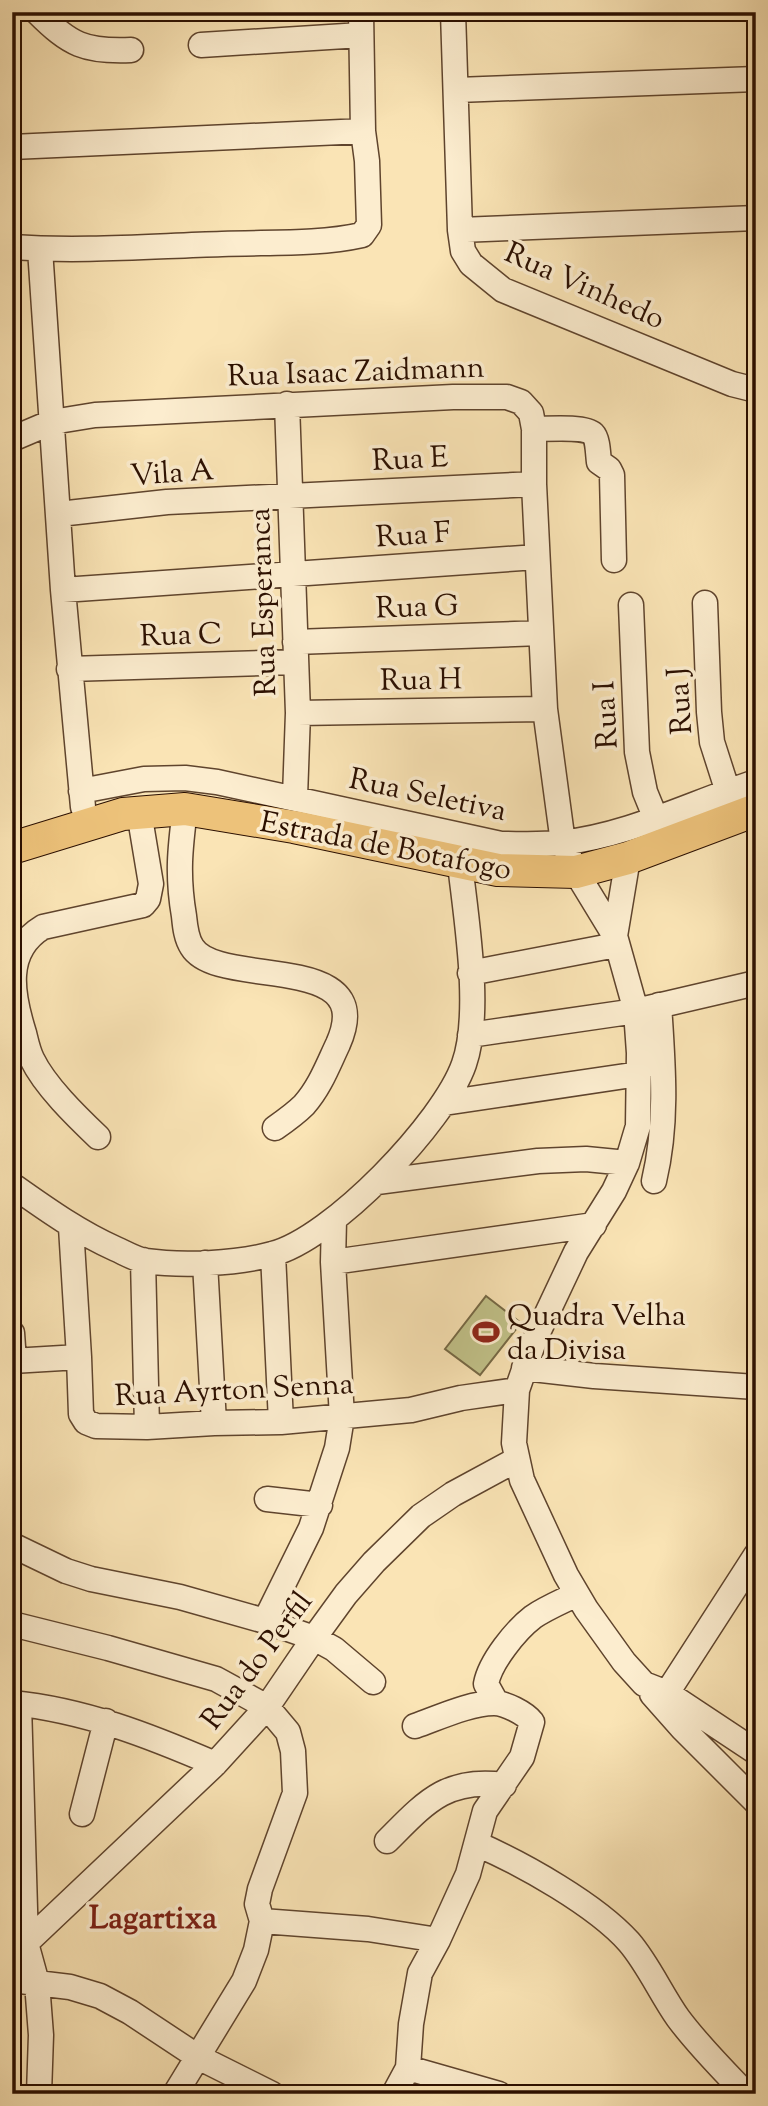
<svg xmlns="http://www.w3.org/2000/svg" width="768" height="2106" viewBox="0 0 768 2106" font-family="'Sorts Mill Goudy',serif">
	<rect width="100%" height="100%" fill="#fae4b5"/>
	<filter id="stains"><feTurbulence type="fractalNoise" baseFrequency=".00286" numOctaves="4"/><feColorMatrix values="0 0 0 0 .2 0 0 0 0 .09 0 0 0 0 .02 0 0 0 .5 -.17"/></filter>
	<radialGradient id="worn" r=".72"><stop offset=".6" stop-color="#630" stop-opacity="0"/><stop offset="1" stop-color="#630" stop-opacity=".3"/></radialGradient>
	<!-- pitch -->
	<path fill="#c2c38a" stroke="#766945" stroke-width="2" d="M486,1296l35,27 -41,52 -35,-26z"/>
	<g fill="none" stroke-linecap="round" stroke-linejoin="round">
		<defs>
			<path id="minor" d="M37,12c33,33 48,40 94,38
				M453,12l7,218 3,21 8,13 32,26 229,94 24,6
				M201,45l160,-10
				M457,90l299,-11
				M12,147l351,-16
				M460,230l296,-12
				M12,247c70,5 141,-1 210,-3 46,-2 95,1 140,-9l7,-10 -2,-64 -4,-30 -2,-119
				M40,249l23,341 20,217
				M287,404l11,309 -3,84
				M534,429c13,0 51,-3 59,5 5,5 5,21 6,28l10,7 3,6 2,85
				M12,439l40,-17 43,-7 358,-18h54l14,5 10,11 3,16v55l11,225 18,134 13,29 39,64
				M59,514l108,-12 367,-18
				M63,590l474,-33
				M705,603l4,109 3,30 16,50
				M631,605l6,147 8,40 11,27
				M295,642l246,-9
				M69,669l227,-7
				M298,713l247,-4
				M81,791l63,-12 41,-1 32,4 284,62c20,0 39,1 59,-1 68,-7 131,-40 196,-61
				M185,809c-5,40 -8,66 -1,107 1,10 2,22 8,31 26,43 188,2 146,97 -10,21 -18,43 -34,61 -8,8 -19,16 -29,23
				M628,858l-13,78 21,75 3,42 -1,73 -11,37 -13,28 -38,61 -42,89 -17,49 -3,53 8,37 44,95 20,34 38,53 20,22 23,9 89,59
				M470,973l146,-28
				M470,1035l166,-24 120,-28
				M444,1103l195,-29
				M98,1137c-22,-21 -53,-51 -66,-78 -4,-8 -6,-18 -8,-26 -12,-38 -21,-82 19,-106l100,-22 5,-6 3,-15 -12,-72
				M654,1181c14,-59 9,-116 5,-176
				M377,1182l161,-21 48,-2 41,4
				M12,1185c34,24 66,47 104,64 9,4 19,10 29,12 37,5 91,3 127,-7 60,-15 172,-132 192,-190 18,-51 2,-146 -4,-200
				M71,1227l8,130
				M273,1254l8,168
				M143,1260l4,167
				M333,1262l261,-37
				M205,1263l9,160
				M12,1333l2,28
				M12,1361l67,-4 2,57 5,8 10,4 51,1 67,-4 67,-1 130,-12 50,-12 56,-8
				M524,1368l70,8 162,11
				M267,1499l53,6
				M12,1545l54,26 25,8 89,18 85,24 49,17 20,11 39,33
				M265,1621l46,-93 26,-80 5,-31 -9,-155 1,-42
				M12,1624l96,24 108,31 51,28 21,25 5,19 2,42 -35,96 -3,15 5,17 -6,29 -12,31 -69,113
				M667,1693l89,-138
				M652,1694l31,35 73,73
				M496,1702l-10,-18c4,-22 30,-54 47,-67 13,-9 30,-16 44,-23
				M12,1703c72,7 138,33 203,61
				M19,1704l7,239 11,40 4,52 -2,59
				M82,1814l24,-93
				M387,1841c38,-38 59,-64 117,-56
				M477,1844c46,20 119,61 152,98 19,22 32,52 49,76 20,27 45,52 68,76
				M262,1921l106,8 70,11
				M26,1943l189,-179 52,-57 47,-69 32,-44 28,-32 47,-46 32,-22 63,-34
				M12,1980l58,7 30,9 30,16 68,45 74,37
				M408,2068l91,26
				M394,2094l14,-26 3,-44 9,-51 18,-33 30,-66 17,-63 37,-54 10,-35c-7,-9 -27,-19 -38,-19 -24,0 -56,15 -79,23"/>
			<path id="major" d="M12,848l111,-34 62,-5 109,18 204,43 78,2 52,-14 128,-48"/>
		</defs>
		<!-- minor casing -->
		<use href="#minor" stroke="#5f442d" stroke-width="27"/>
		<!-- major casing -->
		<use href="#major" stroke="#2b0f00" stroke-width="34"/>
		<!-- minor -->
		<use href="#minor" stroke="#fcedcf" stroke-width="24"/>
		<!-- major -->
		<use href="#major" stroke="#edc27a" stroke-width="32"/>
	</g>
	<!-- icons -->
	<defs>
		<symbol id="stadium-bare" viewBox="-9 -9 18 18"><path d="M0-5a6.5 5 0 1 0 0 10a6.5 5 0 1 0 0-10ZM-3.5-1.8h7v3.6h-7Z" fill="#8f2418" stroke="#fcedcf" stroke-width="2.5" paint-order="stroke"/></symbol>
	</defs>
	<g fill-rule="evenodd">
		<use href="#stadium-bare" x="467" y="1313" width="38" height="38"/>
	</g>
	<g text-anchor="middle" stroke-width="7" stroke-linejoin="round" paint-order="stroke">
		<!-- street labels -->
		<g font-size="30" fill="#2b0f00" stroke="#fcedcf">
			<text transform="translate(585 285) rotate(24)" y="10">Rua Vinhedo</text>
			<text transform="translate(356 371) rotate(-2)" y="10">Rua Isaac Zaidmann</text>
			<text transform="translate(410 458) rotate(-3)" y="10">Rua E</text>
			<text transform="translate(172 472) rotate(-4)" y="10">Vila A</text>
			<text transform="translate(413 534) rotate(-4)" y="10">Rua F</text>
			<text transform="translate(262 602) rotate(-92)" y="10">Rua Esperanca</text>
			<text transform="translate(417 606) rotate(-2)" y="10">Rua G</text>
			<text transform="translate(181 634) rotate(-2)" y="10">Rua C</text>
			<text transform="translate(421 679) rotate(-1)" y="10">Rua H</text>
			<text transform="translate(679 701) rotate(-94)" y="10">Rua J</text>
			<text transform="translate(605 715) rotate(-93)" y="10">Rua I</text>
			<text transform="translate(428 794) rotate(12)" y="10">Rua Seletiva</text>
			<text transform="translate(386 845) rotate(11)" y="10">Estrada de Botafogo</text>
			<text transform="translate(234 1389) rotate(-3)" y="10">Rua Ayrton Senna</text>
			<text transform="translate(256 1660) rotate(-53)" y="10">Rua do Perfil</text>
		</g>
		<!-- poi labels -->
		<g font-size="30" fill="#2b0f00" stroke="#fcedcf" text-anchor="start">
			<text x="507" y="1325">Quadra Velha<tspan x="507" dy="34">da Divisa</tspan></text>
		</g>
		<!-- neighbourhood labels -->
		<g font-size="32" font-weight="bold" fill="#7a1f14" stroke="#fcedcf">
			<text x="153" y="1928">Lagartixa</text>
		</g>
	</g>
	<!-- margin -->
	<rect width="768" height="2106" fill="none" stroke="#fae4b5" stroke-width="42"/>
	<rect x="14" y="14" width="740" height="2078" fill="none" stroke="#2b0f00" stroke-width="3.5"/>
	<rect x="21" y="21" width="726" height="2064" fill="none" stroke="#2b0f00" stroke-width="2"/>
	<rect width="100%" height="100%" filter="url(#stains)"/>
	<rect width="100%" height="100%" fill="url(#worn)"/>
</svg>
